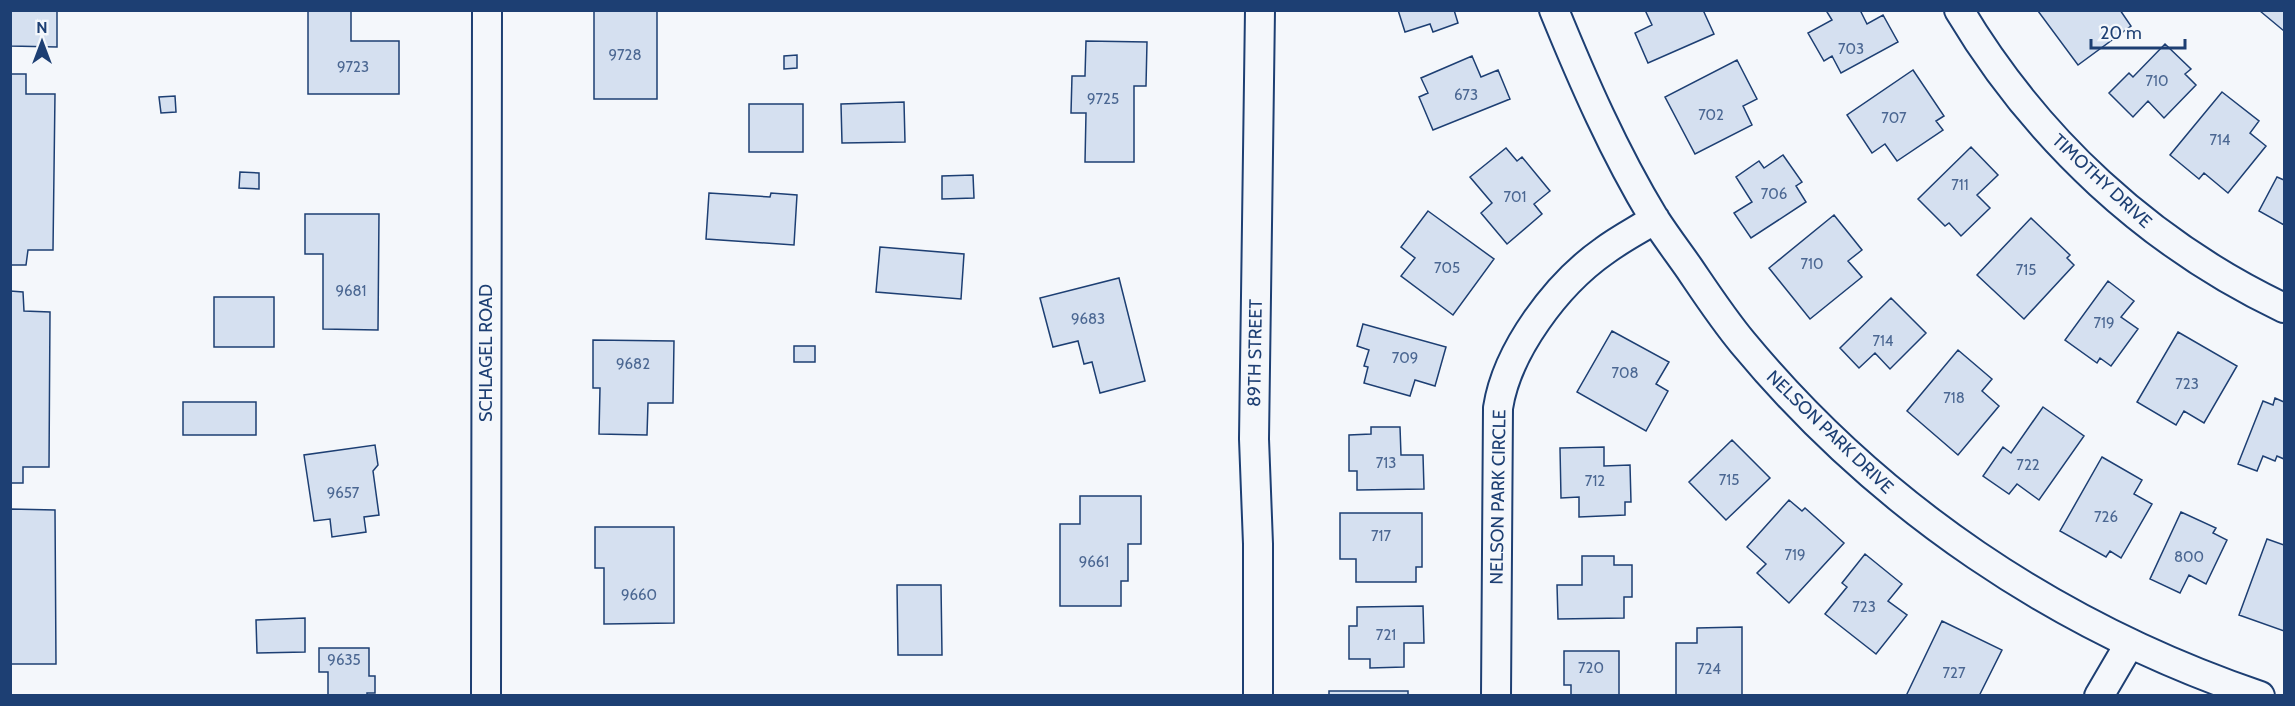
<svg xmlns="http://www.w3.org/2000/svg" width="2295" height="706" viewBox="0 0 2295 706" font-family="Cabin,sans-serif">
	<rect width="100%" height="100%" fill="#f4f7fb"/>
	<!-- building -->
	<path fill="#d5e0f0" stroke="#1d3f73" stroke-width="1.5" d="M10,10h47v37l-47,-1z
		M308,10h43v31h48v53h-91z
		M594,10h63v89h-63z
		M1398,10h56l4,13 -25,9 -3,-8 -25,8z
		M1645,10h58l11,24 -66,29 -13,-30 17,-8z
		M1830,10h30l7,14 16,-9 15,27 -57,31 -9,-17 -8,5 -16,-28 24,-13 -5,-8z
		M2120,10l11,16 -53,39 -40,-54z
		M2284,10v21l-24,-20v-1z
		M1086,41l61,1 -1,44h-12v76h-49l1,-49h-15l1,-37h13z
		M2165,44l26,25 -6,5 11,11 -32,33 -16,-17 -15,16 -24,-24 20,-20 4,4z
		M797,55v13l-13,1v-13z
		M1472,56l9,21 17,-7 12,29 -77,31 -14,-33 9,-4 -7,-15z
		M1737,60l20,39 -14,7 9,19 -57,29 -30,-57z
		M1913,70l31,46 -8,5 7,9 -46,31 -12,-17 -13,9 -25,-38z
		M10,74h16v20h29l-2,156h-25l-2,15h-16z
		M2222,92l37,29 -9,12 16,13 -38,47 -24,-20 -5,6 -29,-24z
		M175,96l1,16 -15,1 -2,-16z
		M904,102l1,40 -63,1 -1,-39z
		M749,104h54v48h-54z
		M1971,147l27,28 -21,20 13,13 -29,28 -12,-13 -4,3 -27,-27z
		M1506,148l11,13 5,-4 28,34 -16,13 8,10 -35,30 -26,-31 11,-10 -22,-26z
		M1783,155l19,27 -6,4 10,16 -55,36 -17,-25 18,-11 -16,-25 23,-16 5,7z
		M240,172l19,1v16l-20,-1z
		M973,175l1,23 -32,1v-23z
		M2277,177l7,3v45l-25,-14z
		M709,193l61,4 1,-4 26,2 -3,50 -88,-6z
		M1428,211l66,48 -41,56 -52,-39 14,-18 -14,-11z
		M305,214h74l-1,116 -55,-1v-75h-18z
		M1834,215l28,35 -14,11 14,16 -52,42 -41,-51z
		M2031,218l39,37 -3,3 7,7 -50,54 -47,-44z
		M880,247l84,7 -3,45 -85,-7z
		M1119,278l26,103 -45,12 -8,-31 -8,2 -6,-23 -25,6 -13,-49z
		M2108,281l26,20 -13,16 17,12 -27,37 -11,-8 -3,5 -32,-23z
		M10,291l13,1 1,19 26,1 -1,155h-26v16h-13z
		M214,297h60v50h-60z
		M1891,298l35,35 -36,36 -15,-16 -16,15 -19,-20z
		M1363,324l83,23 -11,39 -20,-6 -5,16 -46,-13 4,-16 -4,-1 5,-16 -12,-4z
		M1612,331l57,31 -13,22 12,7 -22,40 -69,-39z
		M2178,332l59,34 -33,57 -20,-12 -8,14 -39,-23z
		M593,340l81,1 -1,62h-25l-1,32 -48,-1 1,-46h-7z
		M794,346h21v16h-21z
		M1958,350l34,29 -10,12 17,15 -41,49 -51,-44z
		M2275,398l9,4v57l-7,-3 -2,5 -12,-5 -6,15 -19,-7 25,-63 10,4z
		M183,402h73v33h-73z
		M2043,407l41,29 -45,64 -22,-16 -8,10 -26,-18 20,-29 8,6z
		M1371,427h29l1,28h22l1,34 -67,1v-19h-8v-36l22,-1z
		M1732,440l38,38 -44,42 -37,-38z
		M375,445l3,20 -5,6 6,44 -15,2 2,15 -34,5 -2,-18 -16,2 -10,-66z
		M1604,447v19l26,-1 1,37h-6v13l-46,2v-20l-18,1 -1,-50z
		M2102,457l40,23 -8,14 18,10 -31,54 -11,-7 -4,6 -46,-26z
		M1080,496h61v48h-13v37h-7v25h-61v-82h20z
		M1789,500l13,11 3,-3 39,35 -55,60 -32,-30 9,-9 -19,-17z
		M10,509l45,1 1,154h-46z
		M2181,512l35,16 -3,5 14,7 -21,44 -17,-9 -9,18 -30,-14z
		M1340,513h82v54h-6v15h-60v-23h-16z
		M595,527h79v96l-70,1v-56h-9z
		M2267,539l17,6v86l-45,-16z
		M1865,554l37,30 -14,17 19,14 -31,39 -51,-40 22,-27 -5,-4z
		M1582,556h32v9h18v32h-8v21l-66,1 -1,-34h25z
		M897,585h44l1,70h-44z
		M1423,606l1,37h-20v24l-34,1v-9h-21v-33h8v-19z
		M305,618v34l-48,1 -1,-33z
		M1942,621l60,29 -23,46h-73z
		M1742,627v69h-66v-53h21v-15z
		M319,648h50v28h6v17h-8v3h-39v-24h-9z
		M1564,651h55v45h-48v-11h-7z
		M1329,691h79v5h-79z"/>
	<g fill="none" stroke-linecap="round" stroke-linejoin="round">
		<defs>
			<path id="minor" d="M1554,10c29,71 60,142 100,208 11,17 23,33 35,50 17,25 34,51 54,75 136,164 314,284 517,353
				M1959,10c77,129 190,234 325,298
				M486,696l1,-686
				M1258,696v-152l-4,-105 6,-429
				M1496,696l2,-288c9,-58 59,-124 106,-157 16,-12 34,-21 51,-32
				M2099,696l31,-53"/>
		</defs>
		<!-- minor casing -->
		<use href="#minor" stroke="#1d3f73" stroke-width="32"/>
		<!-- minor -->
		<use href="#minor" stroke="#f4f7fb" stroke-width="28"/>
	</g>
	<g text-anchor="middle" stroke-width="4.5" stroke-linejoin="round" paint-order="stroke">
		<!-- number labels -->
		<g font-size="15" fill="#4b6792">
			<text x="1851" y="54">703</text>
			<text x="625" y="60">9728</text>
			<text x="353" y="72">9723</text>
			<text x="2157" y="86">710</text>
			<text x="1466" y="100">673</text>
			<text x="1103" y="104">9725</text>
			<text x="1711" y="120">702</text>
			<text x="1894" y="123">707</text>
			<text x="2220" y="145">714</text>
			<text x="1960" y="190">711</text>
			<text x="1774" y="199">706</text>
			<text x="1515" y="202">701</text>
			<text x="1812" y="269">710</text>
			<text x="1447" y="273">705</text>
			<text x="2026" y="275">715</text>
			<text x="351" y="296">9681</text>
			<text x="1088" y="324">9683</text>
			<text x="2104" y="328">719</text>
			<text x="1883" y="346">714</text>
			<text x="1405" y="363">709</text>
			<text x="633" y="369">9682</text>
			<text x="1625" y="378">708</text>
			<text x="2187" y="389">723</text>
			<text x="1954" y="403">718</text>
			<text x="1386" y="468">713</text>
			<text x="2028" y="470">722</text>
			<text x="1729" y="485">715</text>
			<text x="1595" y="486">712</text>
			<text x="343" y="498">9657</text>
			<text x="2106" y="522">726</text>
			<text x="1381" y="541">717</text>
			<text x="1795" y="560">719</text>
			<text x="2189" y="562">800</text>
			<text x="1094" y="567">9661</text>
			<text x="639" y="600">9660</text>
			<text x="1864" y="612">723</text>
			<text x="1386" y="640">721</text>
			<text x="344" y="665">9635</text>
			<text x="1591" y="673">720</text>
			<text x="1709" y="674">724</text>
			<text x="1954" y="678">727</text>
		</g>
		<!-- street labels -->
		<g font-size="18" fill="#1d3f73" stroke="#f4f7fb">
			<text transform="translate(2102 181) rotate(43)" y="6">TIMOTHY DRIVE</text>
			<text transform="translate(486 353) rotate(-90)" y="6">SCHLAGEL ROAD</text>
			<text transform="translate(1255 353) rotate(-89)" y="6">89TH STREET</text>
			<text transform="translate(1830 432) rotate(44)" y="6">NELSON PARK DRIVE</text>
			<text transform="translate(1498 497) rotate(-89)" y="6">NELSON PARK CIRCLE</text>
		</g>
	</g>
	<!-- border -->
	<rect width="2295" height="706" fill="none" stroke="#1d3f73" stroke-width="24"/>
	<!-- north arrow -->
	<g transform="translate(42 42)" stroke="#f4f7fb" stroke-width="4.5" paint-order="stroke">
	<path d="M0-4.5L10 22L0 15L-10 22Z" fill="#1d3f73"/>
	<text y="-9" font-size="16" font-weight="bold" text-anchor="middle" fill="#1d3f73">N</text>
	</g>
	<!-- scale -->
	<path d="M2091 39v9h94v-9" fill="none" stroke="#1d3f73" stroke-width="3"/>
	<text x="2100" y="39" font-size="18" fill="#1d3f73" stroke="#f4f7fb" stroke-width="4.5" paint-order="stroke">20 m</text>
</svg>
